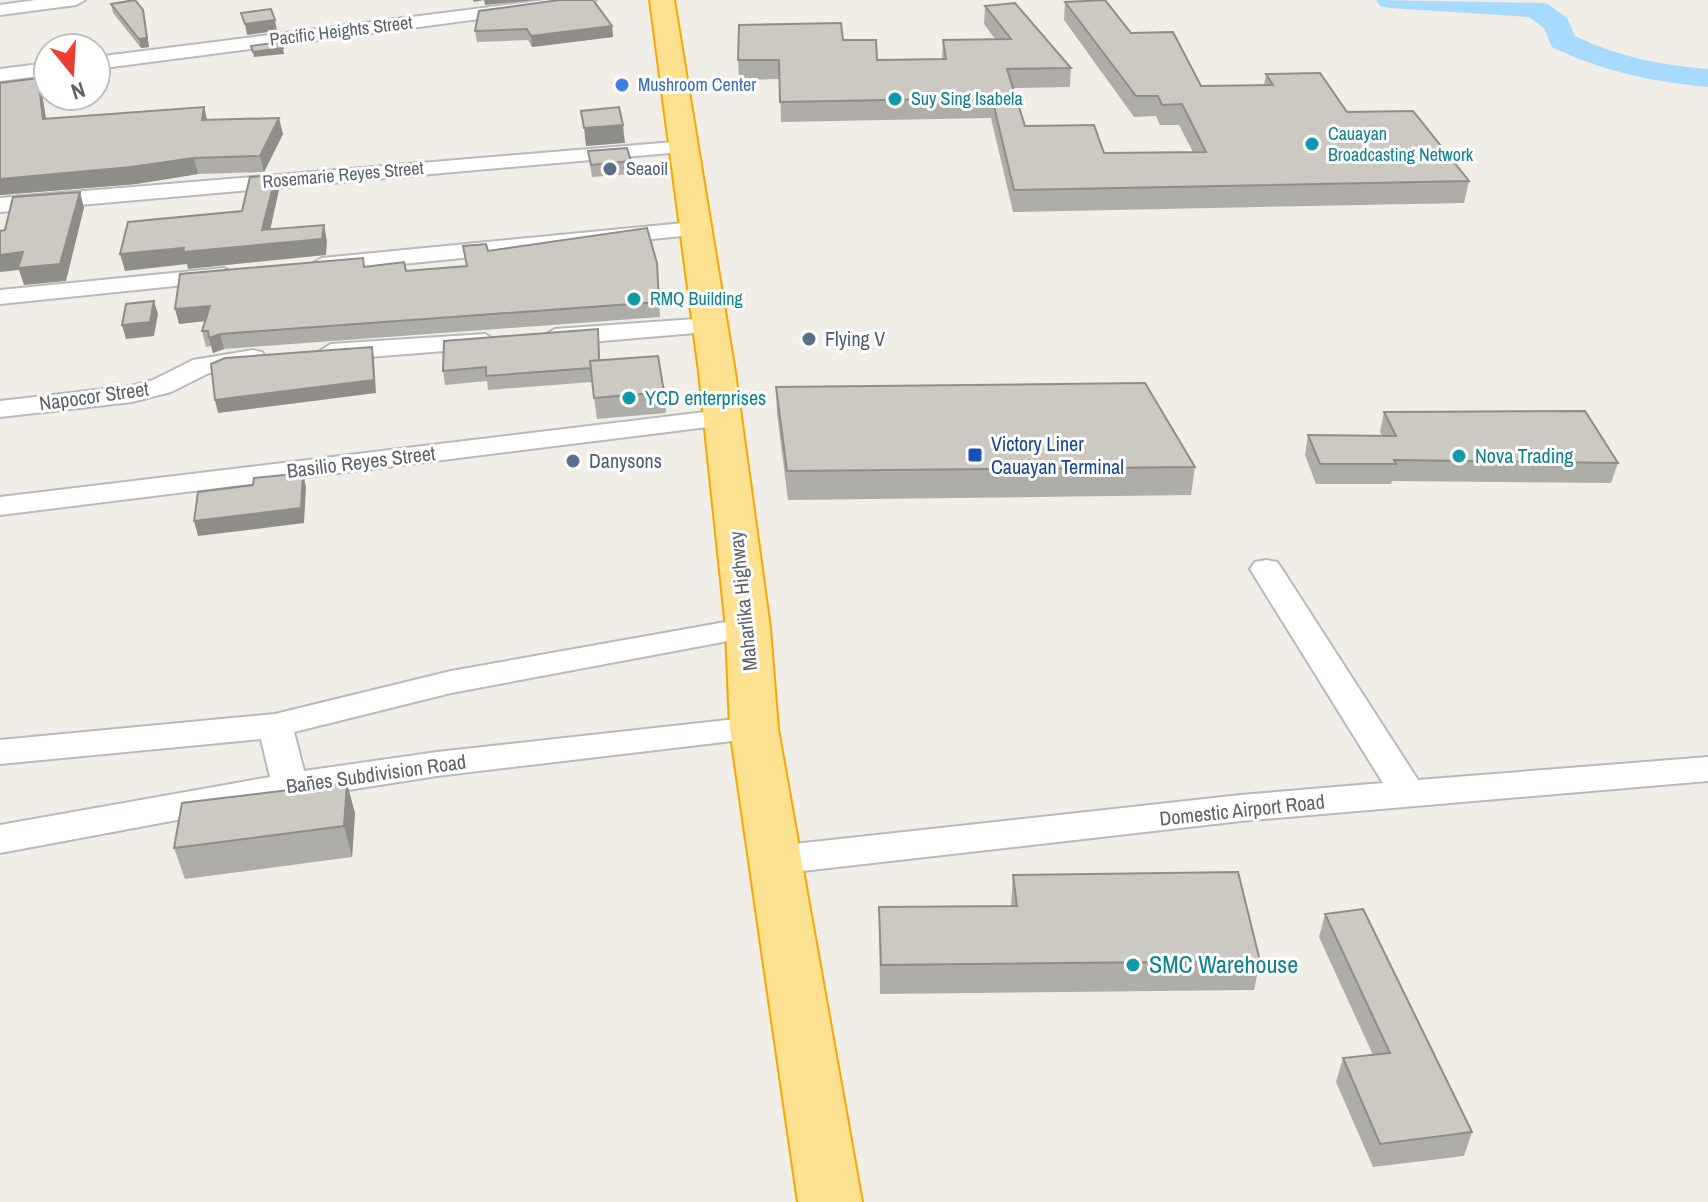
<svg xmlns="http://www.w3.org/2000/svg" width="1708" height="1202" viewBox="0 0 1708 1202" font-family="'Archivo Narrow',sans-serif">
	<rect width="100%" height="100%" fill="#f0eee6"/>
	<g fill="none" stroke-linecap="round" stroke-linejoin="round">
		<!-- river -->
		<path fill="#a7daff" fill-rule="evenodd" d="M1376,0l170,3 21,15 8,18c43,21 86,29 133,33v18c-55,-5 -106,-16 -156,-40l-8,-19 -15,-11 -139,-9 -10,-2z"/>
		<defs>
			<path id="minor" d="M36,0h49l-9,5 -76,10v-10z
				M546,0h50l-9,5 -491,64v-12z
				M48,63v12l-48,6v-12z
				M686,141l11,6 -4,4 -693,61v-14z
				M694,222l8,2 4,5 -4,5 -380,38 -12,-7 12,-7z
				M224,268l12,7 -3,5 -233,24v-14z
				M709,318l9,3 4,5 -4,5 -163,14 -13,-8 13,-8z
				M485,334l13,8 -4,5 -163,13 -13,-8 13,-8z
				M253,350l9,2 4,6 -4,6 -53,9 -38,19 -39,10 -132,15v-16l131,-15 22,-6 40,-20z
				M722,410l10,2 4,6 -4,6 -732,91v-18z
				M1266,560l11,2 5,7 136,211 290,-23v24l-467,40 -465,53 -14,-4 -5,-10 5,-10 14,-4 465,-51 142,-12 -133,-214 5,-7z
				M748,618l12,3 4,7 -4,7 -309,58 -157,39 10,39 133,-19 317,-35 12,4 6,8 -6,8 -329,39 -147,23 -290,54v-28l270,-48 -9,-38 -261,25v-24l275,-26 176,-43z"/>
			<path id="highway" d="M650,0h24l61,372 35,256 8,101 84,473h-64l-68,-473 -4,-101 -27,-256z"/>
		</defs>
		<!-- minor casing -->
		<use href="#minor" stroke="#b7b9bd" stroke-width="4"/>
		<!-- highway casing -->
		<use href="#highway" stroke="#f6a700" stroke-width="4"/>
		<!-- minor -->
		<use href="#minor" fill="#fff" fill-rule="evenodd"/>
		<!-- highway -->
		<use href="#highway" fill="#fee190" fill-rule="evenodd"/>
	</g>
	<!-- wall -->
	<path fill="#afada8" d="M1065,2l66,31 70,53 63,-1 2,-11 81,38 122,69 -5,22 -451,9 -22,-94 -210,4 -1,-43 -41,1 -1,-20 105,-20 34,20 65,-1 1,-19 52,-1 -11,-15 1,-18 86,62 -1,19 -57,1 12,38 79,27 89,-1 -14,-27h-19l-4,-9 -22,1 -70,-97z
		M111,4l34,15 4,28 -8,1 -28,-35z
		M612,26l1,11 -81,10 -4,-7 -51,2 -2,-11z
		M42,93l4,25 161,2 76,14 -19,38 -66,2 -62,10 -136,11z
		M588,151l43,10 1,13 -40,3z
		M463,246l25,5 169,12 3,54 -436,32 -11,4 -2,-7 -5,1 -4,-16 3,-10 -26,3 184,-66 1,9 42,4 61,-5z
		M599,343l1,17 64,32 2,21 -69,6 -5,-37 -104,8 -1,-9 -42,4 -2,-14z
		M776,387l419,80 -4,28 -403,5 -11,-86z
		M1384,412l234,51 -7,20 -219,-2 -1,3h-75l-11,-29 3,-20h74l-2,-3z
		M355,813l-3,44 -167,22 -11,-31z
		M1013,875l247,86 -6,29 -374,4 -1,-87 132,-1z
		M1325,914l147,218 -8,24 -91,11 -37,-85 7,-24 30,-3 -54,-118z"/>
	<!-- shaded-wall -->
	<path fill="#8f8d88" d="M473,0h63l-51,5 -1,-5 -10,2z
		M143,10l6,37 -8,1 -2,-9z
		M275,20l2,11 -30,4 -2,-11z
		M612,26l1,11 -81,10 -1,-11z
		M283,48l1,6 -30,3 -1,-5z
		M38,78l4,15 6,41 -5,-15z
		M204,107l4,16 -6,-3z
		M279,118l4,16 -19,38 -4,-16z
		M623,125l2,18 -39,3 -2,-18z
		M194,158l4,16 -62,10 -136,11v-16z
		M276,175l3,15 -12,54 57,-19 3,16 -1,14 -138,14 -1,-5 -62,7 -5,-17 142,-24z
		M80,192l4,16 -18,73 -42,4 -5,-15 -19,2v-17z
		M154,301l4,13 -4,22 -28,3 -4,-14z
		M210,306l4,14 -35,4 -4,-15z
		M220,334l4,15 -11,4 -4,-15z
		M372,347l2,13 2,33 -158,20 -3,-13z
		M303,473l3,14 -2,36 -106,13 -4,-15z
		M347,783l8,30 -3,44 -8,-31z"/>
	<!-- building -->
	<path fill="#ccc9c3" stroke="#8f8d88" stroke-width="2" d="M135,0l8,10 4,28 -8,1 -28,-35z
		M559,0h34l19,26 -81,10 -4,-7 -52,2 4,-20z
		M1105,0l26,33 42,-1 28,54 72,-1 -7,-11 54,-1 27,39 66,-1 56,70 -455,9 -22,-92 -212,4 -1,-42h-41l1,-35 102,-2 2,17h33l1,20 69,-1 -3,-19 68,-1 -26,-33 30,-3 56,65 -64,1 18,57 69,-1 10,28 102,-1 -24,-48 -20,1 -4,-9h-22l-71,-94z
		M271,9l4,11 -30,4 -4,-11z
		M281,42l2,6 -30,4 -2,-6z
		M38,78l5,41 161,-12 -2,13 77,-2 -19,38 -66,2 -63,9 -131,12v-96z
		M619,107l4,18 -39,3 -3,-17z
		M627,148l4,13 -40,4 -3,-14z
		M276,175l-14,55 62,-5 -2,14 -139,13 1,-4 -64,6 8,-32 114,-11 8,-34z
		M80,192l-20,72 -42,4 5,-16 -23,3v-24l5,-1 8,-33z
		M647,228l10,35 2,39 -439,32 -11,4 -1,-7h-6l8,-25 -35,3 5,-35 183,-16 1,9 40,-5 2,9 61,-5 -4,-20 23,-2 2,7z
		M154,301l-4,21 -28,3 4,-21z
		M598,329l1,31 -9,1 1,7 -105,8v-9l-43,4 1,-30z
		M372,347l2,33 -159,20 -4,-36 14,-6z
		M658,356l6,36 -70,6 -4,-37z
		M1145,383l50,84 -408,4 -11,-84z
		M1585,411l33,52 -224,-3 2,4h-76l-12,-29 88,1 -12,-24z
		M303,473l-2,35 -107,13 4,-29 55,-7 1,-7z
		M347,783l-3,43 -170,22 8,-45z
		M1238,872l22,89 -379,4 -2,-58 138,-1 -4,-31z
		M1363,909l109,223 -92,12 -37,-86 47,-5 -65,-139z"/>
	<!-- markers -->
	<circle fill="#3f7fe0" stroke="#fff" stroke-width="3" cx="622" cy="85" r="8"/>
	<g fill="#0f9aa8" stroke="#fff" stroke-width="3">
		<circle cx="895" cy="99" r="8"/>
		<circle cx="1312" cy="144" r="8"/>
		<circle cx="634" cy="299" r="8"/>
		<circle cx="629" cy="398" r="8"/>
		<circle cx="1459" cy="456" r="8"/>
		<circle cx="1133" cy="965" r="8"/>
	</g>
	<g fill="#5c6f8a" stroke="#fff" stroke-width="3">
		<circle cx="610" cy="169" r="8"/>
		<circle cx="809" cy="339" r="8"/>
		<circle cx="573" cy="461" r="8"/>
	</g>
	<rect fill="#1a4fb4" stroke="#fff" stroke-width="3" x="967" y="447" width="16" height="16" rx="4"/>
	<g text-anchor="middle" stroke-width="6" stroke-linejoin="round" paint-order="stroke">
		<!-- far-street labels -->
		<g font-size="18" fill="#5e6267" stroke="#fff">
			<text transform="translate(341 31) rotate(-7)" y="6">Pacific Heights Street</text>
			<text transform="translate(343 175) rotate(-5)" y="6">Rosemarie Reyes Street</text>
		</g>
		<!-- far-shop labels -->
		<g font-size="18" fill="#366cbe" stroke="#fff" text-anchor="start">
			<text x="638" y="91">Mushroom Center</text>
		</g>
		<!-- far-culture labels -->
		<g font-size="18" fill="#0d838f" stroke="#fff" text-anchor="start">
			<text x="911" y="105">Suy Sing Isabela</text>
			<text x="1328" y="140">Cauayan<tspan x="1328" dy="21">Broadcasting Network</tspan></text>
			<text x="650" y="305">RMQ Building</text>
		</g>
		<!-- far-service labels -->
		<g font-size="18" fill="#4e5e75" stroke="#fff" text-anchor="start">
			<text x="626" y="175">Seaoil</text>
		</g>
		<!-- service labels -->
		<g font-size="20" fill="#4e5e75" stroke="#fff" text-anchor="start">
			<text x="825" y="346">Flying V</text>
			<text x="589" y="468">Danysons</text>
		</g>
		<!-- street labels -->
		<g font-size="20" fill="#5e6267" stroke="#fff">
			<text transform="translate(94 396) rotate(-8)" y="7">Napocor Street</text>
			<text transform="translate(361 462) rotate(-7)" y="7">Basilio Reyes Street</text>
			<text transform="translate(743 601) rotate(-96)" y="7">Maharlika Highway</text>
			<text transform="translate(376 774) rotate(-8)" y="7">Bañes Subdivision Road</text>
			<text transform="translate(1242 810) rotate(-6)" y="7">Domestic Airport Road</text>
		</g>
		<!-- culture labels -->
		<g font-size="20" fill="#0d838f" stroke="#fff" text-anchor="start">
			<text x="645" y="405">YCD enterprises</text>
			<text x="1475" y="463">Nova Trading</text>
		</g>
		<!-- transit labels -->
		<g font-size="20" fill="#164399" stroke="#fff" text-anchor="start">
			<text x="991" y="451">Victory Liner<tspan x="991" dy="23">Cauayan Terminal</tspan></text>
		</g>
		<!-- near-culture labels -->
		<g font-size="24" fill="#0d838f" stroke="#fff" text-anchor="start">
			<text x="1149" y="973">SMC Warehouse</text>
		</g>
	</g>
	<!-- north arrow -->
	<g transform="translate(72 72) rotate(162)"><circle r="38" fill="#ffffff" stroke="#bfc0c2" stroke-width="2"/>
	<path d="M0-6L14 30L0 20L-14 30Z" fill="#eb3e31"/>
	<text y="-12" font-size="22" font-weight="bold" text-anchor="middle" fill="#5e6267">N</text>
	</g>
</svg>
